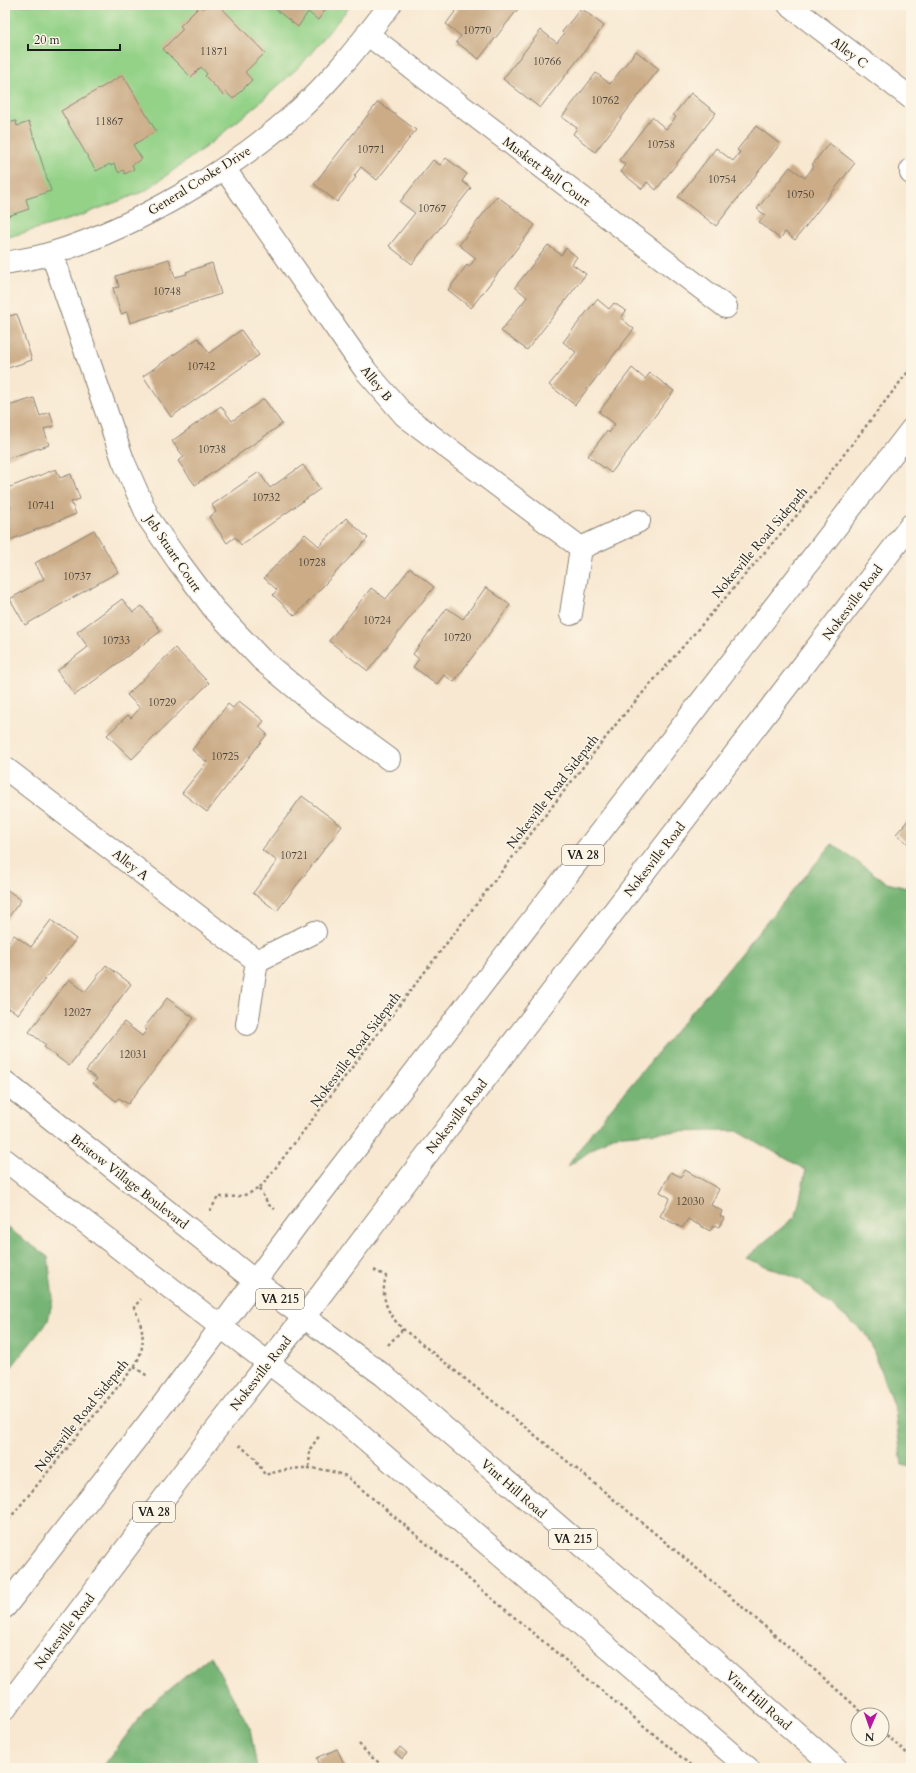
<svg xmlns="http://www.w3.org/2000/svg" width="916" height="1773" viewBox="0 0 916 1773" font-family="Cardo,serif">
	<rect width="100%" height="100%" fill="#fcf5e5"/>
	<filter id="ink" filterUnits="userSpaceOnUse"><feTurbulence type="fractalNoise" baseFrequency=".025" numOctaves="2"/><feDisplacementMap in="SourceGraphic" scale="8" xChannelSelector="R" yChannelSelector="G"/><feConvolveMatrix kernelMatrix="1 2 1 2 8 2 1 2 1" color-interpolation-filters="sRGB"/></filter>
	<filter id="wash" filterUnits="userSpaceOnUse"><feTurbulence type="fractalNoise" baseFrequency=".012" numOctaves="4" result="noise"/><feDisplacementMap in="SourceGraphic" scale="16" xChannelSelector="R" yChannelSelector="G"/><feGaussianBlur stdDeviation="0.9" result="paint"/><feColorMatrix in="noise" values="0 0 0 0 0 0 0 0 0 0 0 0 0 0 0 0 0 1.4 0 .05"/><feComposite in="paint" operator="in"/></filter>
	<g filter="url(#wash)">
		<rect width="100%" height="100%" fill="#f8e8d1"/>
		<!-- green -->
		<path fill="#93d287" stroke="#587752" d="M5,5h346l-49,59 -44,40 -46,38 -67,49 -68,26 -72,21z"/>
		<!-- forest -->
		<path fill="#76b474" stroke="#496848" d="M832,844l55,39 24,6v578l-9,-2 -7,-54 -27,-75 -67,-56 -56,-22 51,-42 10,-46 -69,-39 -78,1 -47,4 -45,31 26,-37z
			M5,1226l43,31 5,41 -5,23 -43,54z
			M210,1656l40,72 7,40h-155l44,-59z"/>
		<g id="blocks">
			<!-- building -->
			<path fill="#cbac87" d="M207,5h12l46,48 -20,19 7,8 -19,19 -7,-7 -3,3 -18,-19 2,-2 -6,-7 -10,10 -28,-28 20,-20 -3,-3 20,-20 3,3z
				M270,5h59l-11,15 -10,-8 -10,15z
				M460,5h61l-42,54 -23,-17 5,-6 -15,-12z
				M581,8l23,18 -64,82 -37,-29 38,-49 16,13 7,-9 -2,-2z
				M636,51l23,18 -64,83 -22,-18 4,-6 -15,-11 34,-44 14,11z
				M123,75l33,56 -23,14 9,14 -10,6 2,4 -9,5 -2,-4 -4,3 -5,-9 -3,2 -1,-2 -14,7 -35,-60z
				M691,93l25,20 -60,77 -9,-8 -5,7 -21,-17 5,-7 -7,-5 33,-43 14,12 10,-12 -3,-2z
				M378,102l38,28 -39,50 -16,-13 -7,9 2,1 -19,25 -23,-18z
				M16,121l1,5 12,-4 22,69 -25,8 3,10 -24,8v-93z
				M756,126l24,18 -64,82 -38,-29 38,-49 17,13 7,-9 -3,-2z
				M829,143l26,20 -60,77 -10,-8 -5,7 -21,-17 6,-7 -8,-6 33,-42 15,11 9,-12 -2,-1z
				M446,158l21,16 -5,7 9,7 -59,76 -23,-18 26,-33 -15,-11 33,-42 7,5z
				M497,196l38,29 -64,83 -23,-18 19,-25 2,2 7,-9 -17,-13z
				M548,245l13,10 5,-7 11,9 -5,7 14,10 -59,76 -26,-19 26,-34 -12,-10z
				M169,259l6,18 12,-3 -1,-2 26,-9 9,31 -91,29 -3,-11 -6,2 -8,-26 6,-1 -3,-11z
				M597,299l12,10 5,-6 12,8 -5,7 13,11 -59,76 -26,-20 27,-33 -13,-10z
				M17,314l15,46 -27,9v-52z
				M241,330l18,25 -88,62 -28,-41 55,-38 11,15z
				M632,368l13,11 5,-6 24,18 -63,82 -23,-17 19,-25 2,2 6,-9 -16,-12z
				M34,398l6,18 10,-4 4,14 -10,3 5,16 -44,14v-52z
				M264,399l18,25 -87,61 -17,-24 6,-4 -12,-16 49,-35 11,15z
				M303,465l17,24 -79,56 -6,-8 -8,6 -18,-26 7,-5 -4,-7 47,-33 11,16z
				M56,469l4,9 11,-4 9,25 -9,3 5,12 -71,28v-33l6,-2 -6,-18z
				M346,518l22,20 -73,78 -22,-21 4,-5 -13,-12 41,-44 14,12z
				M94,530l24,42 -93,53 -15,-26 34,-20 -9,-16z
				M410,568l24,19 -66,84 -39,-30 42,-53 15,11z
				M486,587l24,18 -56,77 -10,-7 -7,9 -24,-17 6,-8 -6,-5 34,-46 16,11z
				M122,599l11,13 9,-6 19,25 -86,64 -18,-24 31,-24 -11,-15z
				M175,648l34,35 -77,76 -25,-24 21,-20 3,3 9,-10 -13,-13z
				M239,701l25,20 -5,6 8,7 -60,78 -25,-19 25,-31 -15,-12 36,-46 5,4z
				M302,796l40,30 -65,85 -24,-18 24,-32 -15,-11z
				M911,817v29l-15,-12z
				M5,888l16,12 -16,22z
				M51,920l25,19 -58,75 -9,-6 -2,3 -2,-1v-63l9,-12 17,12z
				M106,965l25,19 -62,82 -25,-19 2,-2 -17,-13 40,-53 16,13z
				M167,998l27,20 -66,86 -9,-6 -3,3 -23,-18 4,-4 -11,-8 38,-49 18,14 5,-6 -3,-2z
				M685,1170l34,19 -8,16 11,6 -2,5 4,2 -5,9 -5,-2 -4,6 -22,-12 -6,9 -22,-12 10,-18 -10,-6 11,-20 10,5z
				M400,1747l7,6 -5,6 -7,-6z
				M337,1749l9,19h-25l-4,-10z"/>
		</g>
	</g>
	<g filter="url(#ink)">
		<use href="#blocks" fill-opacity="0" stroke="#8a8276" stroke-width="1"/>
		<g fill="none" stroke-linecap="round" stroke-linejoin="round">
			<defs>
				<path id="minor" d="M789,5l122,93
					M367,34l359,273
					M224,168l142,203 39,45 176,132
					M911,173v-3
					M52,254l71,206 26,59 29,42 36,48 47,50 61,51 67,49
					M5,263c16,-3 32,-5 47,-10 85,-26 182,-84 247,-143 34,-31 63,-68 91,-105
					M571,614l10,-66 58,-27
					M5,768l252,193
					M247,1024l10,-63 58,-29
					M5,1082l250,199
					M5,1160l216,167"/>
				<path id="major" d="M255,1281l128,94 300,258 153,135
					M221,1327l115,87 412,354"/>
				<path id="highway" d="M5,1607l166,-213 127,-171 613,-793
					M5,1709l203,-269 96,-123 118,-156 489,-636"/>
			</defs>
			<!-- minor casing -->
			<use href="#minor" stroke="#8a8276" stroke-width="24"/>
			<!-- major casing -->
			<use href="#major" stroke="#8a8276" stroke-width="24"/>
			<!-- highway casing -->
			<use href="#highway" stroke="#8a8276" stroke-width="24"/>
			<!-- path -->
			<path stroke="#8a8276" stroke-width="2.5" stroke-dasharray="3 3" stroke-linecap="butt" d="M259,1189l10,16 6,4
				M210,1211l8,-14c18,0 33,0 46,-14l227,-298 130,-167 176,-203 114,-147
				M374,1270l12,6c-6,21 1,38 17,53 156,125 313,251 462,386
				M388,1345l15,-16
				M134,1367l15,10
				M239,1445l16,13 10,17c30,-9 50,-10 81,1l348,292
				M309,1467l1,-18 10,-14
				M5,1524l129,-157c13,-21 10,-39 0,-60l7,-8
				M882,1731l29,26
				M359,1744l10,11 17,13"/>
			<!-- minor -->
			<use href="#minor" stroke="#fff" stroke-width="22"/>
			<!-- major -->
			<use href="#major" stroke="#fff" stroke-width="22"/>
			<!-- highway -->
			<use href="#highway" stroke="#fff" stroke-width="22"/>
		</g>
	</g>
	<g text-anchor="middle" stroke-width="3" stroke-linejoin="round" paint-order="stroke">
		<!-- number labels -->
		<g font-size="11" fill="#484037">
			<text x="477" y="34">10770</text>
			<text x="214" y="55">11871</text>
			<text x="547" y="65">10766</text>
			<text x="605" y="104">10762</text>
			<text x="109" y="125">11867</text>
			<text x="661" y="148">10758</text>
			<text x="371" y="153">10771</text>
			<text x="722" y="183">10754</text>
			<text x="800" y="198">10750</text>
			<text x="432" y="212">10767</text>
			<text x="167" y="295">10748</text>
			<text x="201" y="370">10742</text>
			<text x="212" y="453">10738</text>
			<text x="266" y="501">10732</text>
			<text x="41" y="509">10741</text>
			<text x="312" y="566">10728</text>
			<text x="77" y="580">10737</text>
			<text x="377" y="624">10724</text>
			<text x="457" y="641">10720</text>
			<text x="116" y="644">10733</text>
			<text x="162" y="706">10729</text>
			<text x="225" y="760">10725</text>
			<text x="294" y="859">10721</text>
			<text x="77" y="1016">12027</text>
			<text x="133" y="1058">12031</text>
			<text x="690" y="1205">12030</text>
		</g>
		<!-- shield labels -->
		<g fill="#fcf5e5" stroke="#5f5d58" stroke-width="1">
			<rect x="562" y="845" width="42" height="20" rx="3"/>
			<rect x="256" y="1289" width="48" height="20" rx="3"/>
			<rect x="133" y="1502" width="42" height="20" rx="3"/>
			<rect x="549" y="1529" width="48" height="20" rx="3"/>
		</g>
		<g font-size="12" font-weight="bold" fill="#1c1c1c">
			<text x="583" y="859">VA 28</text>
			<text x="280" y="1303">VA 215</text>
			<text x="154" y="1516">VA 28</text>
			<text x="573" y="1543">VA 215</text>
		</g>
		<!-- street labels -->
		<g font-size="13" fill="#1c1c1c" stroke="#fcf5e5">
			<text transform="translate(850 52) rotate(37)" y="5">Alley C</text>
			<text transform="translate(547 171) rotate(37)" y="5">Muskett Ball Court</text>
			<text transform="translate(199 180) rotate(-32)" y="5">General Cooke Drive</text>
			<text transform="translate(377 383) rotate(51)" y="5">Alley B</text>
			<text transform="translate(759 542) rotate(-50)" y="5">Nokesville Road Sidepath</text>
			<text transform="translate(174 553) rotate(56)" y="5">Jeb Stuart Court</text>
			<text transform="translate(852 602) rotate(-53)" y="5">Nokesville Road</text>
			<text transform="translate(552 791) rotate(-52)" y="5">Nokesville Road Sidepath</text>
			<text transform="translate(654 859) rotate(-52)" y="5">Nokesville Road</text>
			<text transform="translate(131 864) rotate(38)" y="5">Alley A</text>
			<text transform="translate(355 1049) rotate(-53)" y="5">Nokesville Road Sidepath</text>
			<text transform="translate(456 1116) rotate(-52)" y="5">Nokesville Road</text>
			<text transform="translate(130 1181) rotate(38)" y="5">Bristow Village Boulevard</text>
			<text transform="translate(260 1373) rotate(-52)" y="5">Nokesville Road</text>
			<text transform="translate(81 1415) rotate(-51)" y="5">Nokesville Road Sidepath</text>
			<text transform="translate(514 1488) rotate(41)" y="5">Vint Hill Road</text>
			<text transform="translate(64 1631) rotate(-53)" y="5">Nokesville Road</text>
			<text transform="translate(759 1700) rotate(41)" y="5">Vint Hill Road</text>
		</g>
	</g>
	<!-- margin -->
	<rect width="916" height="1773" fill="none" stroke="#fcf5e5" stroke-width="20"/>
	<!-- north arrow -->
	<g transform="translate(870 1727) rotate(182)"><circle r="19" fill="#fcf5e5" stroke="#a29e95"/>
	<path d="M0-3L7 15L0 10L-7 15Z" fill="#b5179e"/>
	<text y="-6" font-size="11" font-weight="bold" text-anchor="middle" fill="#1c1c1c">N</text>
	</g>
	<!-- scale -->
	<path d="M28 44v6h92v-6" fill="none" stroke="#1c1c1c" stroke-width="2"/>
	<text x="34" y="44" font-size="12" fill="#1c1c1c" stroke="#fcf5e5" stroke-width="3" paint-order="stroke">20 m</text>
</svg>
